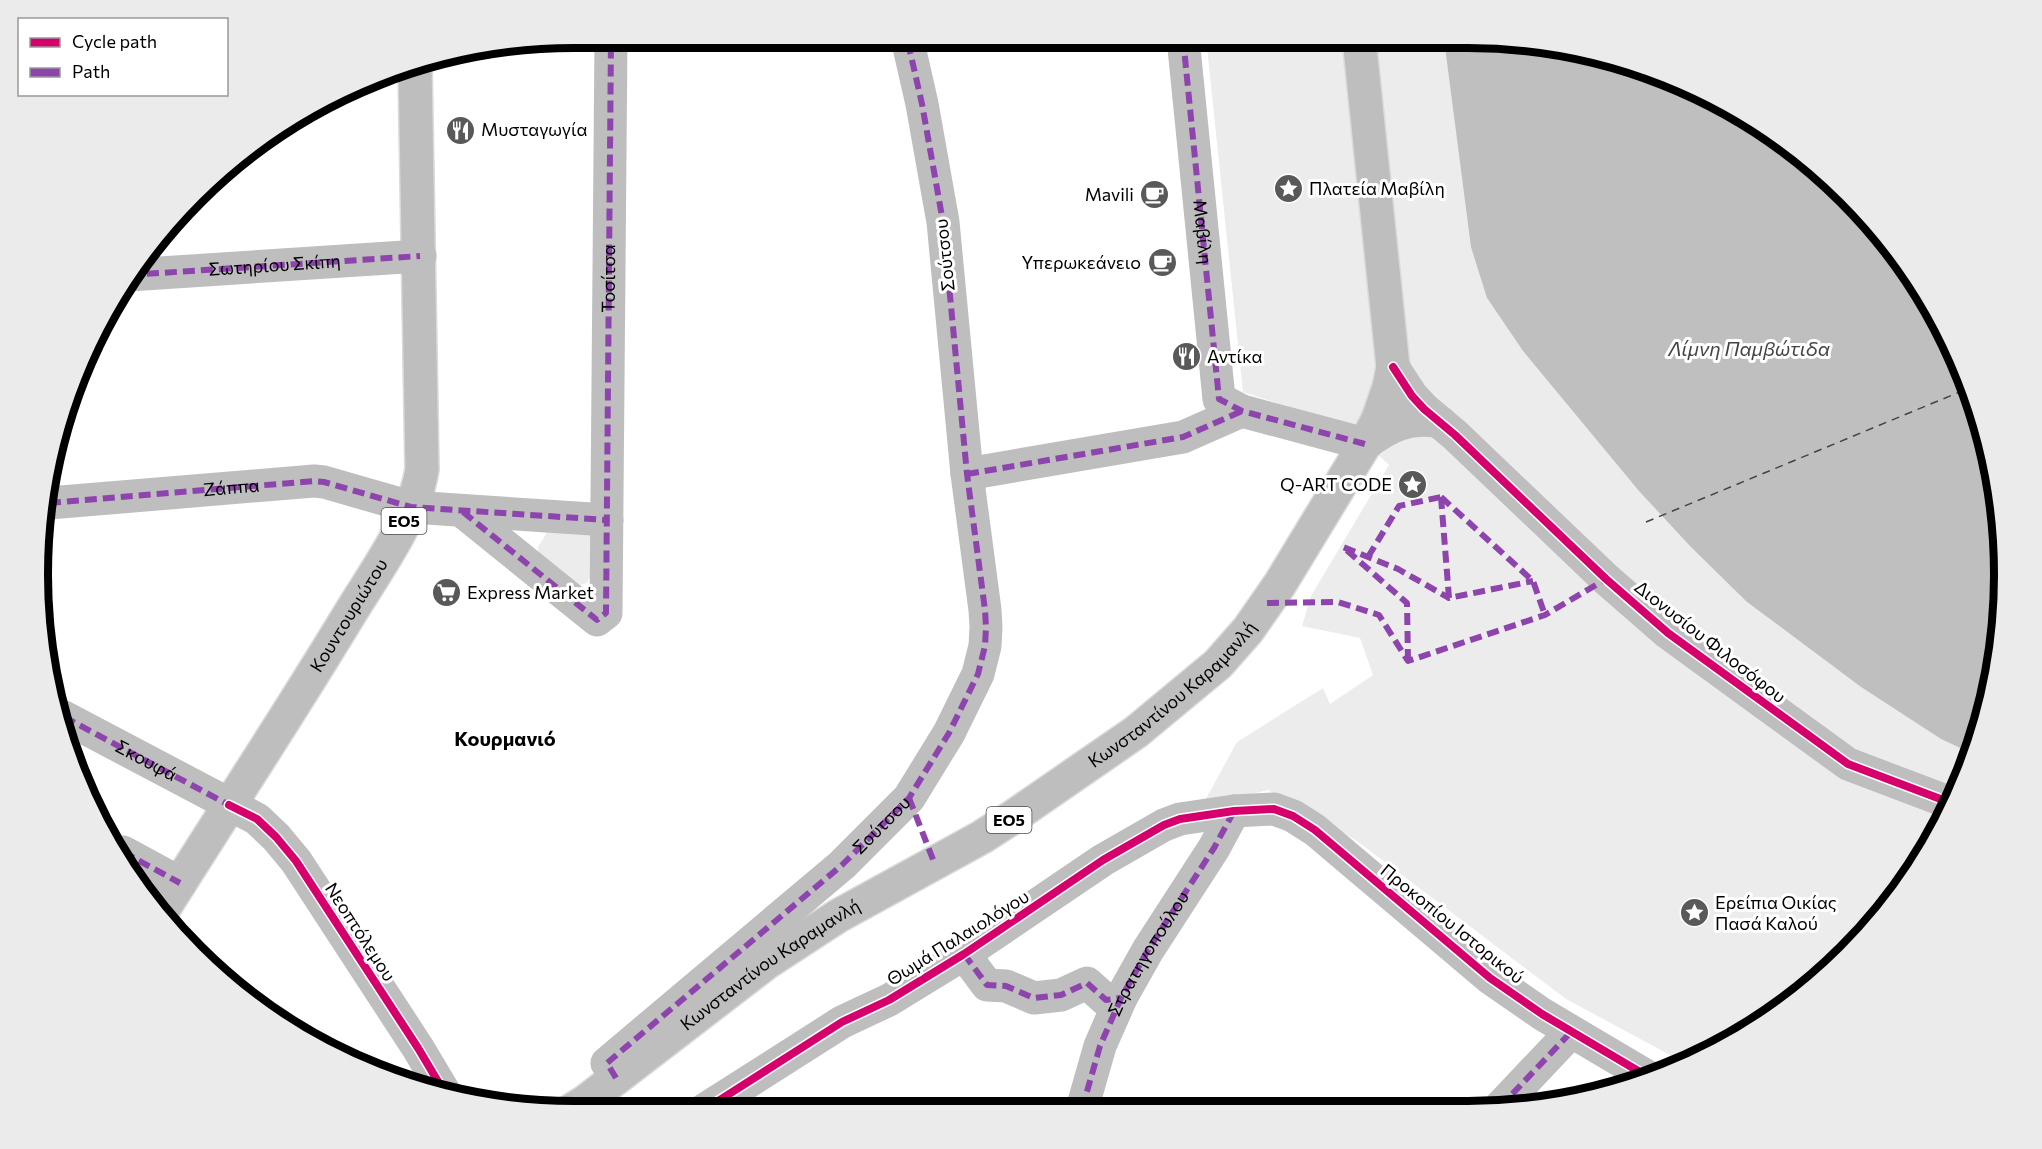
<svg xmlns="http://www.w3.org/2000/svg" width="2042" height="1149" viewBox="0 0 2042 1149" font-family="Commissioner,sans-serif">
	<rect width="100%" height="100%" fill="#fff"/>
	<!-- green -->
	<path fill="#ececec" d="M1206,38l240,1 41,259 36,53 116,139 108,112 114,85 80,52 32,15 -41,89 -85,111 -81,67 -83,41 -117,-63 -209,-158 -89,-51 -66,16 35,-64 86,-54 7,16 43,-29 -13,-37 -58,-12 9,-30 78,-131 -41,-39 -105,-34z
		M551,526l35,5 8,8 3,24 -10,20 -21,6 -26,-20 -2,-22z"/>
	<!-- water -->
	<path fill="#bfbfbf" d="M1444,39h58l138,27 96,44 86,61 72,77 55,89 37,99 17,104 -3,105 -27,109 -32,-15 -80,-52 -114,-85 -56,-55 -52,-56 -116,-140 -36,-53 -16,-51z"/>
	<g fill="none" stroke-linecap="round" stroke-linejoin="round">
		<!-- ferry -->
		<path stroke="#444" stroke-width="1.5" stroke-dasharray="8 6" stroke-linecap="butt" d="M1646,522l316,-131h7"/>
		<defs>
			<g id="major">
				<path id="s3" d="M161,913c62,-99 127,-197 188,-298 26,-43 66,-96 73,-146l-7,-405"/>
				<path id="s4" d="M572,1110l13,-8 181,-139 72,-47 144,-79 28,-18 126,-87 82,-68 30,-34 32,-46 85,-140 13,-25 11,-32 4,-20 -34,-329"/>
			</g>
		</defs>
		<!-- major casing -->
		<use href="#major" stroke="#dbdbdb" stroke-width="36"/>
		<!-- minor -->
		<g stroke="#bebebe" stroke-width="33">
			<path id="s1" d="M1183,38l36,361 23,12 123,33c24,-18 44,-28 75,-22"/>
			<path id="s2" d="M129,275l291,-19"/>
			<path d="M1393,367l19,29 12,13 31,26 151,144 62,54 180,131 103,39"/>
			<path d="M967,474l216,-37 59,-26"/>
			<path d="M49,503l265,-22 10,1 87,25 196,13"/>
			<path d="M463,512l134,108 9,-7 5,-575"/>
			<path d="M64,717l193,102 19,18 20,24 122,187 28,47"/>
			<path d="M123,852l57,31"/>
			<path d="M964,954l23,31 19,1 28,12 27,-3 26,-12 19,17 15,-2"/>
			<path d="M616,1078l-9,-15 235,-198 67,-67 40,-65 29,-59 7,-28 1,-19 -1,-17 -18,-136 -24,-252 -21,-118 -15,-66"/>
			<path d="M1500,1107l71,-75"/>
			<path d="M1082,1109l18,-63 21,-48 27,-48 66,-102 20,-37"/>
			<path d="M704,1110l138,-88 47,-22 75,-46 139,-94 61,-35 16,-6 54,-8 40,-2 19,7 22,14 175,148 52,36 108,64"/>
		</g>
		<!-- major -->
		<use href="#major" stroke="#bebebe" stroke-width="33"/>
		<!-- quiet -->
		<g stroke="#8e44ad" stroke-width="6" stroke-dasharray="12 6" stroke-linecap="butt">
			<path d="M1183,38l36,361 23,12 123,33"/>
			<path d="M129,275l291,-19"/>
			<path d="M967,474l216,-37 59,-26"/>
			<path d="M1441,497l8,101 84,-17"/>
			<path d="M1441,497l92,84 12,34"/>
			<path id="s5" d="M49,503l265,-22 10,1 87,25 196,13"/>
			<path id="s6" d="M463,512l134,108 9,-7 5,-575"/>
			<path d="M1368,557l31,-51 42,-9"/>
			<path d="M1267,603l71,-1 41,13 29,46 137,-46 61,-36"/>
			<path d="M1408,661l-1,-58 -64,-56 55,22 51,29"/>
			<path id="s7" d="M64,717l165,88"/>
			<path d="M909,798l25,64"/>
			<path d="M123,852l57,31"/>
			<path d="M964,954l23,31 19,1 28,12 27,-3 26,-12 19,17 15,-2"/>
			<path id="s8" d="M616,1078l-9,-15 235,-198 67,-67 40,-65 29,-59 7,-28 1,-19 -1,-17 -18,-136 -24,-252 -21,-118 -15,-66"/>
			<path d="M1500,1107l71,-75"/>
			<path id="s9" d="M1082,1109l18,-63 21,-48 27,-48 66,-102 20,-37"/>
		</g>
		<defs>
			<path id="cycleway" d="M1393,367l19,29 12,13 31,26 151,144 62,54 180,131 103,39
				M229,805l28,14 19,18 20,24 122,187 28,47
				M704,1110l138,-88 47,-22 75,-46 139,-94 61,-35 16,-6 54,-8 40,-2 19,7 22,14 175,148 52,36 108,64"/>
		</defs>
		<!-- cycleway casing -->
		<use href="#cycleway" stroke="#fff" stroke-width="11"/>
		<!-- cycleway -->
		<use href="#cycleway" stroke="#d6006c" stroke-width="8"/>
	</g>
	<!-- icons -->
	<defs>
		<symbol id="restaurant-disc" viewBox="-11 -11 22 22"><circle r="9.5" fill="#595959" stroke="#fff"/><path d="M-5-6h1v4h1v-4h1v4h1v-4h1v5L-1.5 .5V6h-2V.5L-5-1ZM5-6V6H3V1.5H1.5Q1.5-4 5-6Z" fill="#fff"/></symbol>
		<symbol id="sight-disc" viewBox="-11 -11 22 22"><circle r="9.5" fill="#595959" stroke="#fff"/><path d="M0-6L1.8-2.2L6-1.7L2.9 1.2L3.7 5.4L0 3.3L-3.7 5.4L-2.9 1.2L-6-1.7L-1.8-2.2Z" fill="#fff"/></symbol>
		<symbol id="cafe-disc" viewBox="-11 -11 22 22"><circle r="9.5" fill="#595959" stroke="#fff"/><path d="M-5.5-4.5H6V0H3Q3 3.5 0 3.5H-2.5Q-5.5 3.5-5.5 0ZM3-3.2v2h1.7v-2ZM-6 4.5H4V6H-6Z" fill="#fff"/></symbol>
		<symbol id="supermarket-disc" viewBox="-11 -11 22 22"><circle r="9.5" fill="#595959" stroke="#fff"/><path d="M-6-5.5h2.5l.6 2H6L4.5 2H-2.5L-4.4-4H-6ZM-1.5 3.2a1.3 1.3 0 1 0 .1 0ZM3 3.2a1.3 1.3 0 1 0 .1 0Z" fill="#fff"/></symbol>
	</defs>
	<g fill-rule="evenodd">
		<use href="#restaurant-disc" x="444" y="114" width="33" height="33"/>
		<use href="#sight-disc" x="1272" y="172" width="33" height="33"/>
		<use href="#cafe-disc" x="1138" y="178" width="33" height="33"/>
		<use href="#cafe-disc" x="1146" y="246" width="33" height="33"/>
		<use href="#restaurant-disc" x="1170" y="340" width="33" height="33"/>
		<use href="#sight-disc" x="1396" y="468" width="33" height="33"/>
		<use href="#supermarket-disc" x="430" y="576" width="33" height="33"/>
		<use href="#sight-disc" x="1678" y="896" width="33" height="33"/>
	</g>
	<g text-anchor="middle" stroke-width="6" stroke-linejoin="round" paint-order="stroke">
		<!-- shield labels -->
		<g fill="#fff" stroke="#4c4c4c" stroke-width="1.5">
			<rect x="381.5" y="508" width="45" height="26" rx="4.5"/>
			<rect x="986.5" y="807" width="45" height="26" rx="4.5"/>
		</g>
		<g font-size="16" font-weight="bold" fill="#000">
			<text x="404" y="527">ΕΟ5</text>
			<text x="1009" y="826">ΕΟ5</text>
		</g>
		<!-- poi labels -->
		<g font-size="18" fill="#000" stroke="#fff" text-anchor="start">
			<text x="481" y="136">Μυσταγωγία</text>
			<text x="1309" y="195">Πλατεία Μαβίλη</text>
			<text x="1134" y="201" text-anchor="end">Mavili</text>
			<text x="1141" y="269" text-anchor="end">Υπερωκεάνειο</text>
			<text x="1207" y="363">Αντίκα</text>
			<text x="1392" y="491" text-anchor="end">Q-ART CODE</text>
			<text x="467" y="599">Express Market</text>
			<text x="1715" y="909">Ερείπια Οικίας<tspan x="1715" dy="21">Πασά Καλού</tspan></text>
		</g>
		<!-- street labels -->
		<g font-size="18" fill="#000" stroke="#fff">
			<text dy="6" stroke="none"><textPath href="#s1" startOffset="195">Μαβίλη</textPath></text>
			<text transform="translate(945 255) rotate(-96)" y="6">Σούτσου</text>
			<text dy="6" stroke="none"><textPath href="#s2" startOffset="146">Σωτηρίου Σκίπη</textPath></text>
			<text dy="6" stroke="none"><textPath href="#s6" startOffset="518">Τοσίτσα</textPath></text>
			<text dy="6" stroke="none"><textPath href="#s5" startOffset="183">Ζάππα</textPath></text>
			<text dy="6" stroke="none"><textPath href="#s3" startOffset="352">Κουντουριώτου</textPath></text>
			<text transform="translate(1710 642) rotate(38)" y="6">Διονυσίου Φιλοσόφου</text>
			<text dy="6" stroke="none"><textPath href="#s4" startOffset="732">Κωνσταντίνου Καραμανλή</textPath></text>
			<text dy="6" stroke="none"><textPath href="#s7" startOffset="93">Σκουφά</textPath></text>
			<text dy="6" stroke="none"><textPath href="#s8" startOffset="381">Σούτσου</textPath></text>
			<text transform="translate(1452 924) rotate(39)" y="6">Προκοπίου Ιστορικού</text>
			<text transform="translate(360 932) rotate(57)" y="6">Νεοπτόλεμου</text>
			<text transform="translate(958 938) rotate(-32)" y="6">Θωμά Παλαιολόγου</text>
			<text dy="6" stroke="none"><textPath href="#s9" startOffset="170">Στρατηγοπούλου</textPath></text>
			<text dy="6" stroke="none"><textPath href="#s4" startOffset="246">Κωνσταντίνου Καραμανλή</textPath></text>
		</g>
		<!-- water labels -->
		<g font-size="20" font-style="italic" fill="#444" stroke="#fff">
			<text x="1749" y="356">Λίμνη Παμβώτιδα</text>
		</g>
		<!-- neighbourhood labels -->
		<g font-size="20" font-weight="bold" fill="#000" stroke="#fff">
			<text x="505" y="746">Κουρμανιό</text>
		</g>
	</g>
	<!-- crop -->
	<path d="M0 0H2042V1149H0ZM574 48H1468A526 526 0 0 1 1994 574V575A526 526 0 0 1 1468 1101H574A526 526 0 0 1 48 575V574A526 526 0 0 1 574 48Z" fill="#ebebeb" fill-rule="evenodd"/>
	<path fill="none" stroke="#000" stroke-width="8" d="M574 48H1468A526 526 0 0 1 1994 574V575A526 526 0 0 1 1468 1101H574A526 526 0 0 1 48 575V574A526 526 0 0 1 574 48Z"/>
	<!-- legend -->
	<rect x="18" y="18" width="210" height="78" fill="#ffffff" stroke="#999999" stroke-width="1.5"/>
	<rect x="30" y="38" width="30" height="9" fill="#d6006c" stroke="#999999" stroke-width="1.5"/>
	<text x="72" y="48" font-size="18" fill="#000000">Cycle path</text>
	<rect x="30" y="68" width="30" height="9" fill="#8e44ad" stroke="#999999" stroke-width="1.5"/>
	<text x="72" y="78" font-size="18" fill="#000000">Path</text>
</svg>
